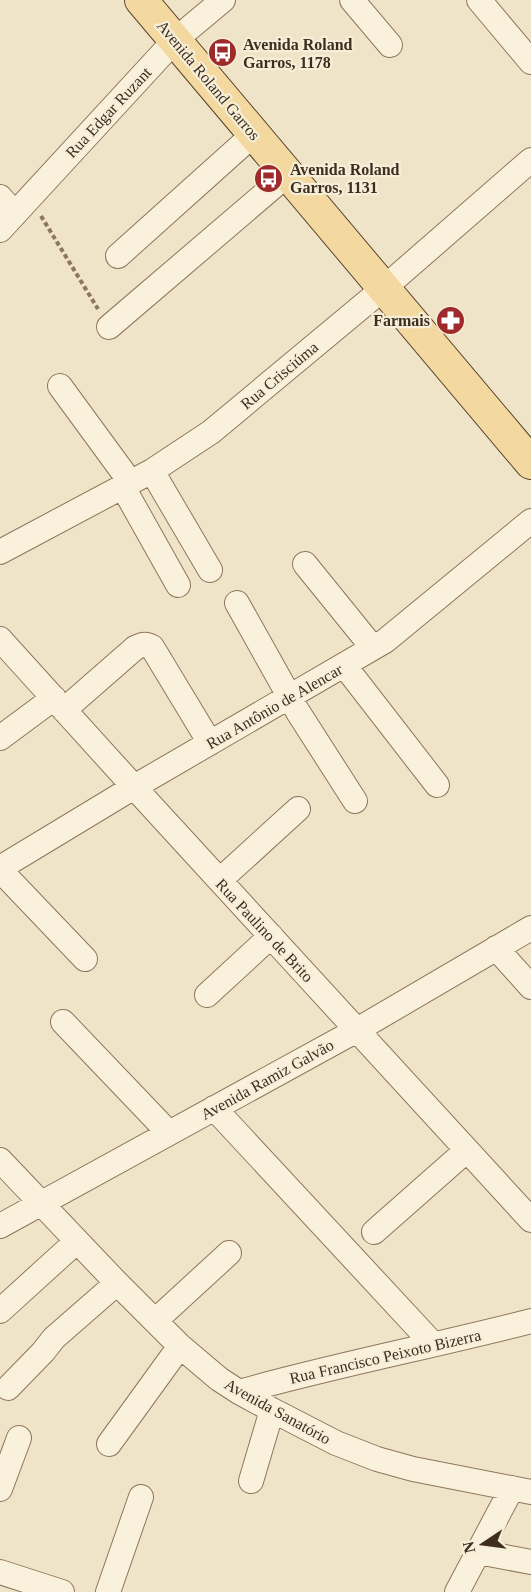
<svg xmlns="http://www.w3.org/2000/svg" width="531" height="1592" viewBox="0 0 531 1592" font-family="'Times New Roman',serif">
	<rect width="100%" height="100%" fill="#f0e4c8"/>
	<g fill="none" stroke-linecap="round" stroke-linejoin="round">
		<defs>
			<path id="minor" d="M352,0l38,45
				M479,0l52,62
				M0,197l15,17
				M0,230l175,-190 48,-40
				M118,256l136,-122
				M109,327l179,-153
				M60,386l71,97
				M152,471l58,99
				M123,487l55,98
				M0,552l152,-81 59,-39 173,-144 147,-128
				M305,564l68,84
				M237,603l61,109 57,89
				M0,639l134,148 397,433
				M344,665l93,120
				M64,710l71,-62c6,-3 10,-5 17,-1l58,96
				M0,738l54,-40
				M0,868l134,-81 251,-146 146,-120
				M0,870l85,89
				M220,880l78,-71
				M496,948l35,39
				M207,995l64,-59
				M63,1022l106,111
				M214,1108l219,236
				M0,1160l117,123 63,63 39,33 20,13 33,18 64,33 41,16 36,10 118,23
				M0,1226l357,-196 174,-102
				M374,1232l93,-82
				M0,1311l77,-70
				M155,1321l74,-68
				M8,1388l35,-36 11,-14 63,-55
				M239,1392c96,-27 195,-46 292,-71
				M109,1444l71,-98
				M251,1481l21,-71
				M0,1489l19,-51
				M478,1552l53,10
				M0,1572l62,20
				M108,1592l33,-95
				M457,1592l55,-104"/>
			<path id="major" d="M141,0l390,463"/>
		</defs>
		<!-- minor casing -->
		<use href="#minor" stroke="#8d765c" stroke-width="26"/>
		<!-- major casing -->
		<use href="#major" stroke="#5b4430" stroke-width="34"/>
		<!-- path -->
		<path stroke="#8d765c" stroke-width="4" stroke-dasharray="4.5 3" stroke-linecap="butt" d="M41,216l57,93"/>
		<!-- minor -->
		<use href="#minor" stroke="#faf1dc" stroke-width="24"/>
		<!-- major -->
		<use href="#major" stroke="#f3d9a0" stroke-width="32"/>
	</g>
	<!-- icons -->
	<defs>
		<symbol id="bus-disc" viewBox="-11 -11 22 22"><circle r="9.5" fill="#9e2a2b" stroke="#f7eed8"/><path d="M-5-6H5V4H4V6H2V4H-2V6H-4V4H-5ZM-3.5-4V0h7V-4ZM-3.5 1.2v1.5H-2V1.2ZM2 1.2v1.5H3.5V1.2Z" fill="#fff"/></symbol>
		<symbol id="pharmacy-disc" viewBox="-11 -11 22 22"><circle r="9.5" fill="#9e2a2b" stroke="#f7eed8"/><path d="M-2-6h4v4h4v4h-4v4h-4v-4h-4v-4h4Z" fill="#fff"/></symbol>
	</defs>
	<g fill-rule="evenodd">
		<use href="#bus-disc" x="206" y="36" width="33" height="33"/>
		<use href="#bus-disc" x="252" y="162" width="33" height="33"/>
		<use href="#pharmacy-disc" x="434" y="304" width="33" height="33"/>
	</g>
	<g text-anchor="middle" stroke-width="4.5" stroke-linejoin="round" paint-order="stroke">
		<!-- poi labels -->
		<g font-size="16" font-weight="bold" fill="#3d2e20" stroke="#f7eed8" text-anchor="start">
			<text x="243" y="50">Avenida Roland<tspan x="243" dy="18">Garros, 1178</tspan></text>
			<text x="290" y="175">Avenida Roland<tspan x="290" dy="18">Garros, 1131</tspan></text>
			<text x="430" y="326" text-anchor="end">Farmais</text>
		</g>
		<!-- street labels -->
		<g font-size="16" fill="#3d2e20" stroke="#f7eed8">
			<text transform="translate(209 80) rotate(50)" y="6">Avenida Roland Garros</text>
			<text transform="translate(108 112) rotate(-47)" y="6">Rua Edgar Ruzant</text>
			<text transform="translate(279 375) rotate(-40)" y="6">Rua Crisciúma</text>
			<text transform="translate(274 706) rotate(-30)" y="6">Rua Antônio de Alencar</text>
			<text transform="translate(265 930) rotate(47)" y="6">Rua Paulino de Brito</text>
			<text transform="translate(267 1079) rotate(-29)" y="6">Avenida Ramiz Galvão</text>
			<text transform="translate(385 1356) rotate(-13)" y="6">Rua Francisco Peixoto Bizerra</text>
			<text transform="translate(278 1411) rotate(29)" y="6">Avenida Sanatório</text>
		</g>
	</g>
	<!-- north arrow -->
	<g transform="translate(483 1544) rotate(257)" stroke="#f7eed8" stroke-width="4.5" paint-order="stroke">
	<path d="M0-4.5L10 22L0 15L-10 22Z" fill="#3d2e20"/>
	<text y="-9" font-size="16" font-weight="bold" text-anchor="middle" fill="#3d2e20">N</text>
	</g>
</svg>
